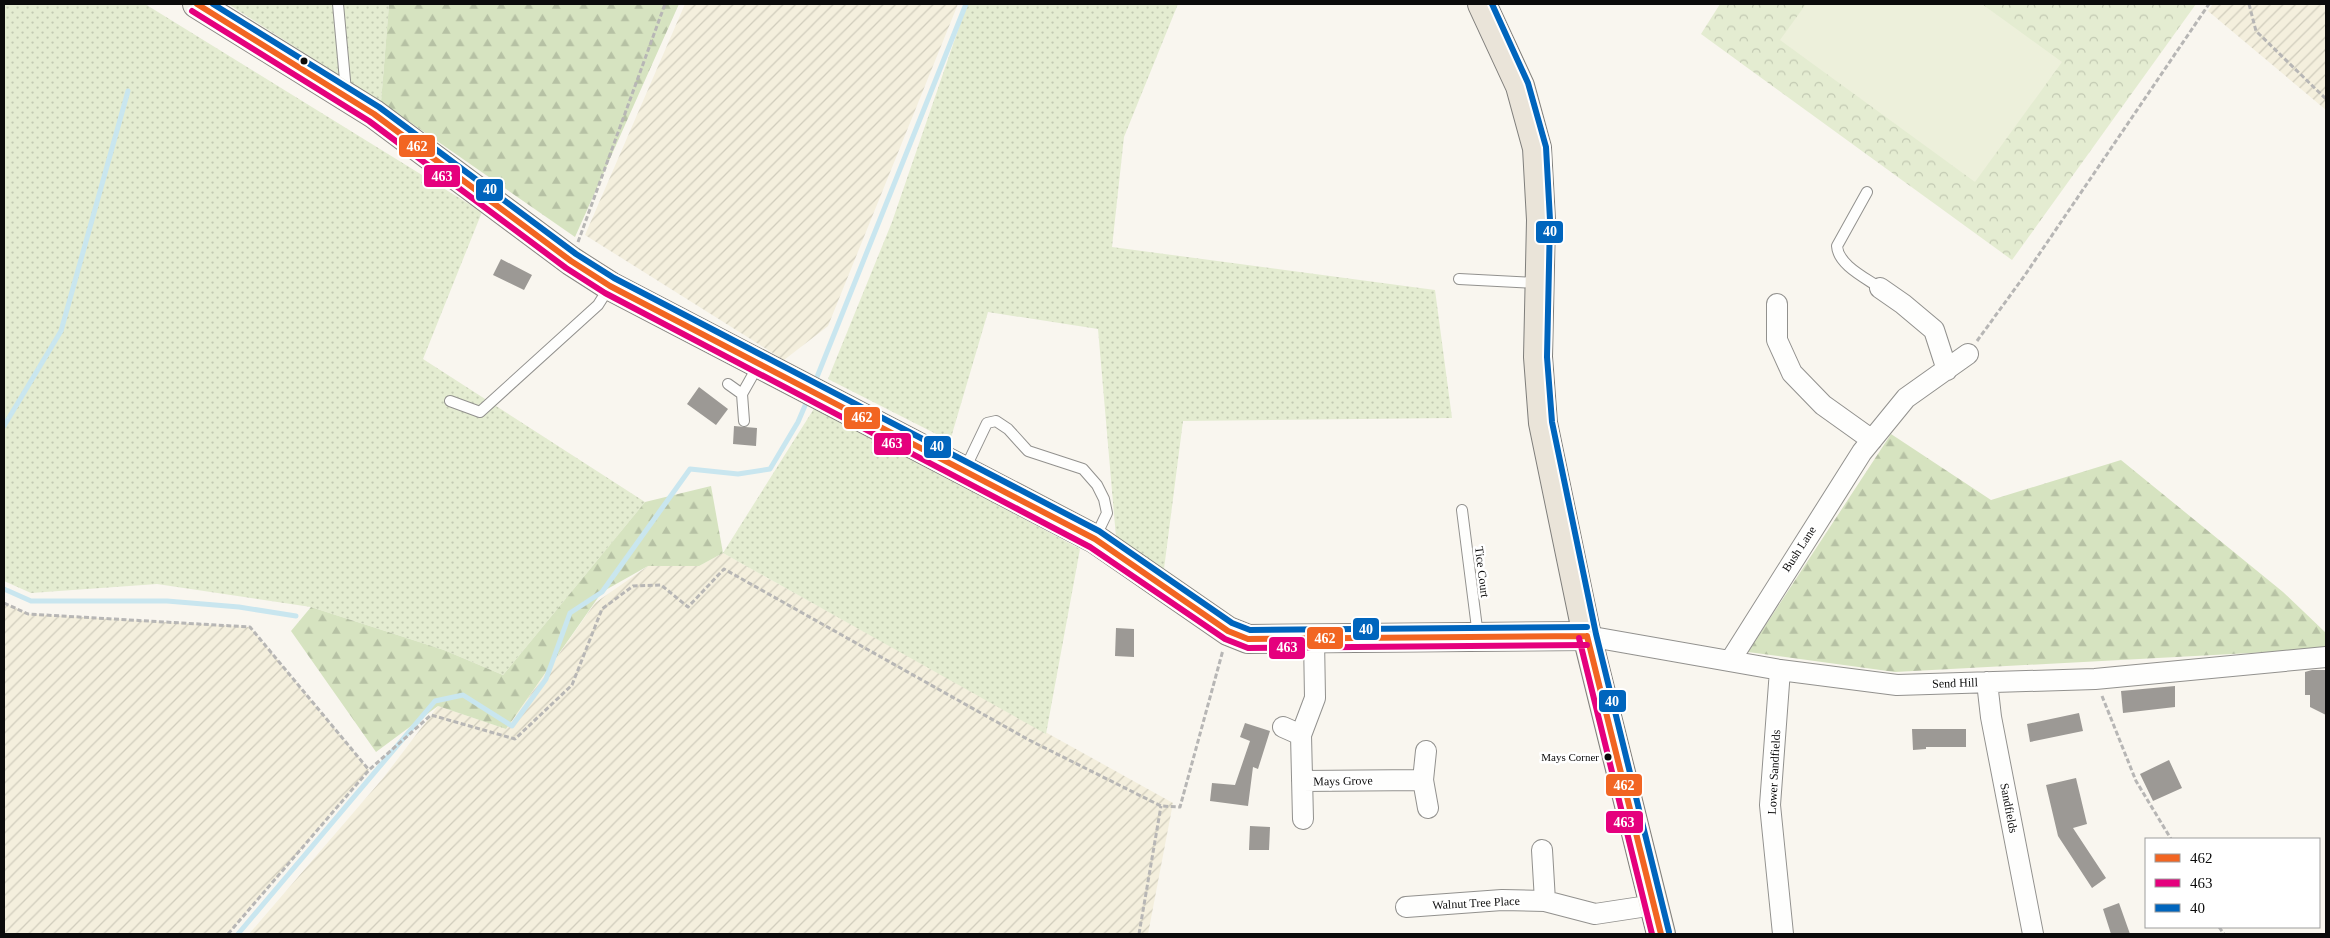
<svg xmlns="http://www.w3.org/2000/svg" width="2330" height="938" viewBox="0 0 2330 938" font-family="Georgia,serif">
	<defs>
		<pattern id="farmland-furrows" width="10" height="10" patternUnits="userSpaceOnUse" patternTransform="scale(1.25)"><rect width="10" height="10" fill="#f4efdd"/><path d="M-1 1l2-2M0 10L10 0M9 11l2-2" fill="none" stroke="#d0ccbc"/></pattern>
		<pattern id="grass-dots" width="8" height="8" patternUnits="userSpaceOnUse" patternTransform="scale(1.25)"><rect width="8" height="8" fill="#e4ecd1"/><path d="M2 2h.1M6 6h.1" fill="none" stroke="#c2c9b2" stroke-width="1.8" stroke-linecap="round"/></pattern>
		<pattern id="forest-firs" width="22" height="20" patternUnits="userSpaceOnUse" patternTransform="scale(1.25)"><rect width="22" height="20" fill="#d6e3c0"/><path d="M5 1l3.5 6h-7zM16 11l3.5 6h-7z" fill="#b6c1a4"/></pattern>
		<pattern id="park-crowns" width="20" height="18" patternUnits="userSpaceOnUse" patternTransform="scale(1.25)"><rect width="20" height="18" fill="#e4ecd1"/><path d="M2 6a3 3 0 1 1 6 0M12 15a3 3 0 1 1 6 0" fill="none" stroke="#c2c9b2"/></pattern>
	</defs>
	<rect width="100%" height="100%" fill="#f9f6ef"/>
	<!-- farmland -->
	<path fill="url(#farmland-furrows)" d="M685,4h273l-130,322 -44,34 -199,-125z
		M2213,4h113v106l-118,-99z
		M723,553l450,250 -25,131h-899l135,-157 54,-71 68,23 89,-126 53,-37h51z
		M4,603l25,11 221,13 119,143 -141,164h-224z"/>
	<!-- grass -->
	<path fill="url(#grass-dots)" d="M4,4h141l337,208 -59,147 222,143 -142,173 -59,-25 -133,-43 -154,-23 -126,9 -27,-12z
		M228,4h161l-8,98z
		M967,4h211l-54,133 -12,110 323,43 17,128 -269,3 -19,148 -48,-32 -18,-208 -110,-17 -38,129 -122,-62 64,-157z
		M815,407l265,142 -34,185 -323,-181z"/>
	<!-- forest -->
	<path fill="url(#forest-firs)" d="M389,4h290l-104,233 -194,-135z
		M1891,434l100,66 130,-40 162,132 43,41v16l-431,23 -147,-20z
		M711,486l12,67 -24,13h-51l-46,26 -96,137 -68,-23 -62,46 -85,-121 20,-24 133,43 59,25 142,-173z"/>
	<!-- park -->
	<path fill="url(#park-crowns)" d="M1720,4h476l-184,256 -311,-226z"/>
	<!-- pitch -->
	<path fill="#edf0db" d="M1806,4h176l80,58 -87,120 -195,-142z"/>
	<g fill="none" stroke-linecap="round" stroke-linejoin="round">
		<!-- stream -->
		<path stroke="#c9e6ef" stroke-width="5" d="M815,382l151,-378
			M4,426l57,-95 67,-240
			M4,589l27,12h136l72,6 57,9
			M238,934l197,-233 28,-6 49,31 34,-47 24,-66 32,-21 88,-123 48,5 32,-5 28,-47 9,-21"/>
	</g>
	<!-- building -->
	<path fill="#9c9995" d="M501,259l31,16 -8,15 -31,-15z
		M699,387l29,22 -12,16 -29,-21z
		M734,426l23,2 -1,18 -23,-2z
		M1116,628l18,1v28l-19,-1z
		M2312,670h14v45l-16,-8v-12h-5v-23z
		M2175,686v21l-52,6 -2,-22z
		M2079,713l4,18 -53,11 -3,-18z
		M1245,723l25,8 -12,38 -5,-2 -5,39 -38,-5 2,-18 23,2 15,-44 -10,-4z
		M1912,729h54v18h-40v2l-13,1z
		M2169,760l13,28 -29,13 -13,-27z
		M2076,778l11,46 -14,4 33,50 -14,10 -34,-52 -12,-51z
		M1250,826l20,1 -1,23h-20z
		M2119,903l11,31h-19l-8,-25z"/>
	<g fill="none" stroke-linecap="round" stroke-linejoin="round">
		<defs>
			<path id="lane" d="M338,4l8,87
				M1867,192l-30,54c1,19 29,32 43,42
				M1459,279l79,4
				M728,384l14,10
				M450,401l30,11 118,-107 12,-19
				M744,421l-2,-27 17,-30
				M965,469l22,-46 9,-2 12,8 20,22 55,18 14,16 7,14 3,14 -12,25
				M1462,510l16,126"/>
			<path id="street" d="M1880,288l23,16 31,26 13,40
				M1777,304v36l15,33 31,32 49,35
				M1587,636l193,34 117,15 198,-6 231,-22
				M1730,661l132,-209 44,-54 62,-44
				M1780,670l-10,135 13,129
				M1987,682l4,35 42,217
				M1283,727l18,8
				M1423,780l3,-29
				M1302,781l121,-1 5,28
				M1303,819l-2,-84 14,-37 -1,-59
				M1542,850l3,51
				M1406,907l96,-7 43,1 50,13 59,-9"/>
			<path id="secondary" d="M197,4l177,110 197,147 39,25 485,253 133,92 20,8 339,-3"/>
			<path id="primary" d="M1482,4l38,82 17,62 4,72 -3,137 5,66 44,213 74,298"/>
		</defs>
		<!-- lane casing -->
		<use href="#lane" stroke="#92918e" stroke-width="12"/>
		<!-- street casing -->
		<use href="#street" stroke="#92918e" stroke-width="22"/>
		<!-- secondary casing -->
		<use href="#secondary" stroke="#898784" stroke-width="30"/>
		<!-- primary casing -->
		<use href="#primary" stroke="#7f7e7b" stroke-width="30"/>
		<!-- path -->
		<path stroke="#b7b6b5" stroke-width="3" stroke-dasharray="5 2.5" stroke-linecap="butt" d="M2249,4l7,27 70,68
			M578,242l87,-238
			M1977,341l48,-66 184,-271
			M4,603l24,11 222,13 119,143
			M2102,696l34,85 35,58
			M2219,927l5,7
			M228,934l141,-164 62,-55 84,24 57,-54 30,-76 31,-23 28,-1 27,22 36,-38 305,171 132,66 19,1 43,-157
			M1139,934l22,-128"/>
		<!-- lane -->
		<use href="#lane" stroke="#fefefd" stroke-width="10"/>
		<!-- street -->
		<use href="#street" stroke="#fefefd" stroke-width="20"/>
		<!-- secondary -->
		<use href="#secondary" stroke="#f3f1e9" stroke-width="28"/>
		<!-- primary -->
		<use href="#primary" stroke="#eae4d9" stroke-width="28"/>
		<defs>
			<path id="bus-1" d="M197,4l177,110 197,147 39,25 485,253 133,92 20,8 339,-3
				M1587,636l74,298"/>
			<path id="bus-2" d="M192,11l177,110 197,147 39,25 485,254 135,92 23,9 339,-3
				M1579,638l73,296"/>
			<path id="bus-3" d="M213,4l166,103 197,147 38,24 485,253 133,92 18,7 337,-3
				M1492,4l36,79 18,64 4,73 -3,137 5,65 44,212 73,298"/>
		</defs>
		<!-- bus-1 casing -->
		<use href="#bus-1" stroke="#fff" stroke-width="10"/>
		<!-- bus-2 casing -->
		<use href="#bus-2" stroke="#fff" stroke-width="10"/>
		<!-- bus-3 casing -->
		<use href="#bus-3" stroke="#fff" stroke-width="10"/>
		<!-- bus-1 -->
		<use href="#bus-1" stroke="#f26522" stroke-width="6"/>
		<!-- bus-2 -->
		<use href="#bus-2" stroke="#e5007d" stroke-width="6"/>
		<!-- bus-3 -->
		<use href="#bus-3" stroke="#0065bd" stroke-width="6"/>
	</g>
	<!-- markers -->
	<g fill="#0b0b0b" stroke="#fff" stroke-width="2">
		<circle cx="304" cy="61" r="4.5"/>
		<circle cx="1608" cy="757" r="4.5"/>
	</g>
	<g text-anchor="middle" stroke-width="5" stroke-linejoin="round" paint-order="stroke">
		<!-- bus labels -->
		<g font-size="11" fill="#0b0b0b" stroke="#fff" text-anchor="end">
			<text x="1599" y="761">Mays Corner</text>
		</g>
		<!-- street labels -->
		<g font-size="12" fill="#0b0b0b" stroke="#fff">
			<text transform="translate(1799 549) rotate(-57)" y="4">Bush Lane</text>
			<text transform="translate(1482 572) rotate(83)" y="4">Tice Court</text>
			<text transform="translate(1955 683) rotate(-2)" y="4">Send Hill</text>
			<text transform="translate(1774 772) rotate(-87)" y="4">Lower Sandfields</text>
			<text transform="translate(1343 781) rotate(-1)" y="4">Mays Grove</text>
			<text transform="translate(2009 808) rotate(79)" y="4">Sandfields</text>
			<text transform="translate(1476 903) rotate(-3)" y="4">Walnut Tree Place</text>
		</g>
	</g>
	<g stroke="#fff" stroke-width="2">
		<rect x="398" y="134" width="38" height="24" rx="5" fill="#f26522"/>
		<rect x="423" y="164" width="38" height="24" rx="5" fill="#e5007d"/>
		<rect x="475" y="178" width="29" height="24" rx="5" fill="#0065bd"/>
		<rect x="1535" y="220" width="29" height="24" rx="5" fill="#0065bd"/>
		<rect x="843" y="406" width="38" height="24" rx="5" fill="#f26522"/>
		<rect x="873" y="432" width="39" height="24" rx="5" fill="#e5007d"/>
		<rect x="923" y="435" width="29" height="24" rx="5" fill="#0065bd"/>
		<rect x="1352" y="617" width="28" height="24" rx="5" fill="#0065bd"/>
		<rect x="1306" y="626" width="38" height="24" rx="5" fill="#f26522"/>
		<rect x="1268" y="636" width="38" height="24" rx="5" fill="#e5007d"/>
		<rect x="1598" y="689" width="29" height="24" rx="5" fill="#0065bd"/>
		<rect x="1605" y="773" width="38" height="24" rx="5" fill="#f26522"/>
		<rect x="1605" y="810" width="39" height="24" rx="5" fill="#e5007d"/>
	</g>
	<g font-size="14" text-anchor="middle" font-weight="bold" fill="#fff">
		<text x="417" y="151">462</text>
		<text x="442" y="181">463</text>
		<text x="490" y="194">40</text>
		<text x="1550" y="236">40</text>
		<text x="862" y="422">462</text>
		<text x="892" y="448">463</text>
		<text x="937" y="451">40</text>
		<text x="1366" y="634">40</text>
		<text x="1325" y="643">462</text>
		<text x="1287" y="652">463</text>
		<text x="1612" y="706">40</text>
		<text x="1624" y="790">462</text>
		<text x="1624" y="827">463</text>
	</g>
	<!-- border -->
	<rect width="2330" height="938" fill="none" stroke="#0b0b0b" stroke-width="10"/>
	<!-- legend -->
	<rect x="2145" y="838" width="175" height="90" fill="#ffffff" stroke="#9d9d9d"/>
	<rect x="2155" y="854" width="25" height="8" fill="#f26522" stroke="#9d9d9d"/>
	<text x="2190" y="863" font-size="15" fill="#0b0b0b">462</text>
	<rect x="2155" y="879" width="25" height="8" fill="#e5007d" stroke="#9d9d9d"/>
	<text x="2190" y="888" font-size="15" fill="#0b0b0b">463</text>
	<rect x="2155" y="904" width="25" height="8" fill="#0065bd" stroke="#9d9d9d"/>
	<text x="2190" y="913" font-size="15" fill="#0b0b0b">40</text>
</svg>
